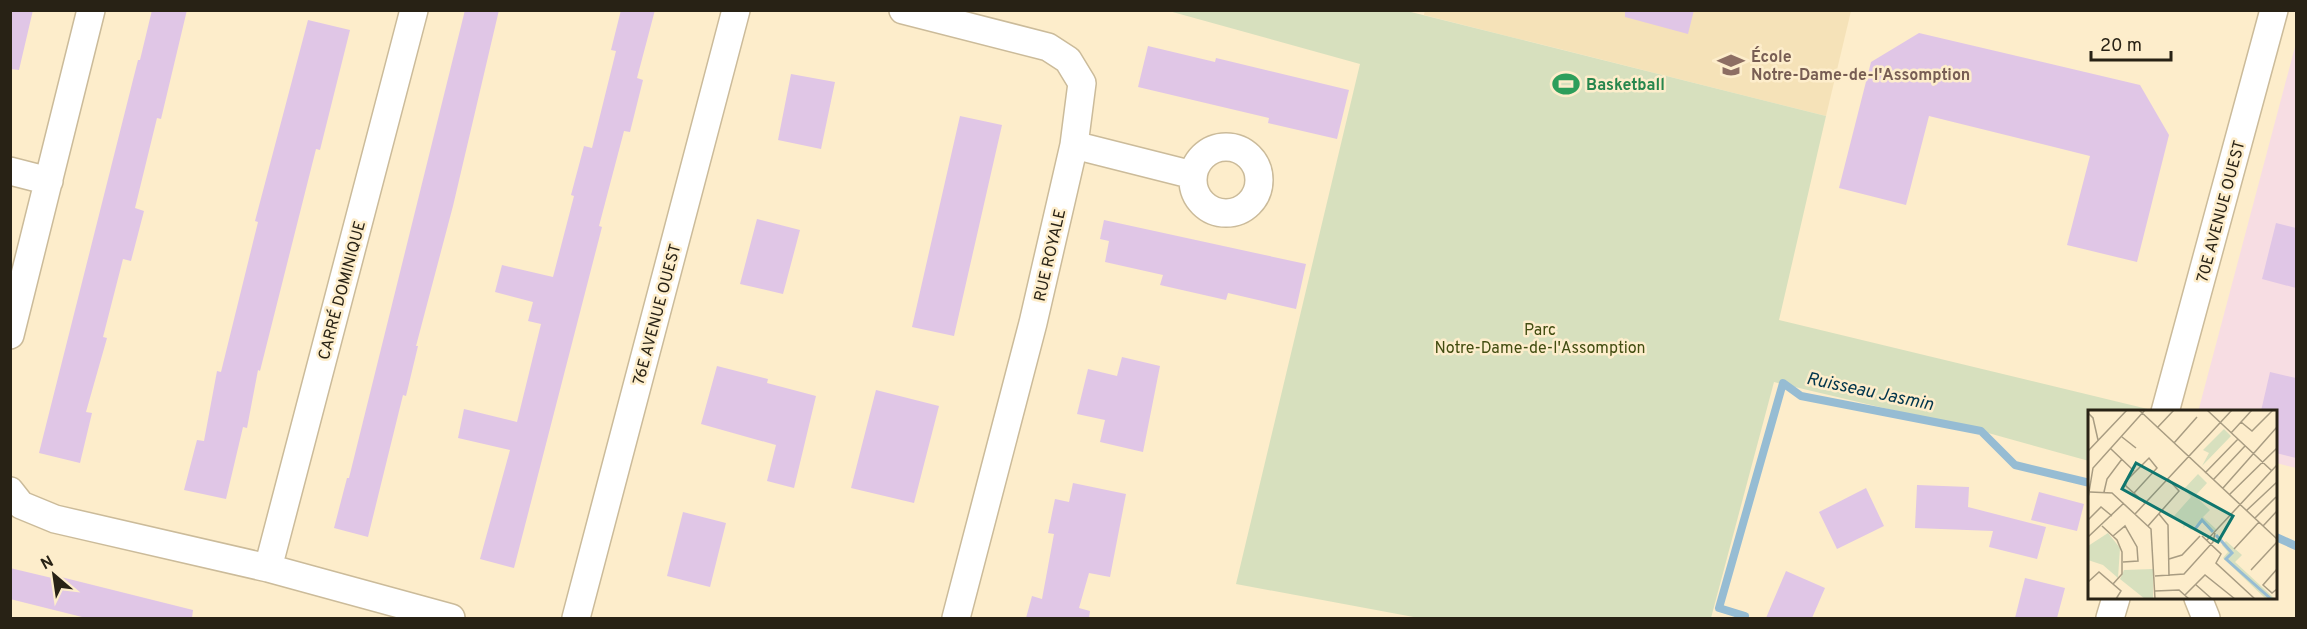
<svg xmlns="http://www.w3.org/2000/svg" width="2307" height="629" viewBox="0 0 2307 629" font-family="Overpass,sans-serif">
	<rect width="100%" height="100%" fill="#fdedcb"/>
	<!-- commercial -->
	<path fill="#f7dde3" d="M2296,43v425l-20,-5v-51h-78z"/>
	<!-- built -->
	<path fill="#f5e2b8" d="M1425,10l426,1 -25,105 -402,-101z"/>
	<!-- green -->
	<path fill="#d7e0be" d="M1169,11h238l419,105 -47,204 377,91 -66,1 -1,49 -108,-30 -207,-49 -63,236h-292l-183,-34 124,-520z"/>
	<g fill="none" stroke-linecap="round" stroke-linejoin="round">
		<!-- stream -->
		<path stroke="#96bcd3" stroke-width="8" d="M2276,537l20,9
			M1745,616l-26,-8 64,-225 18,13 180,35 34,34 75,18"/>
	</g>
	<!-- building -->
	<path fill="#e0c6e6" d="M10,10h23l-14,60 -9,-1z
		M152,10h35l-26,109 -4,-1 -22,90 9,3 -13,50 -8,-2 -20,78 4,1 -21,74 6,1 -12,50 -41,-10 99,-393h2z
		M465,10h34l-46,196 -37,140h2l-12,50 -3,-1 -35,142 -34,-9 13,-50h2z
		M621,10h34l-18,68 6,2 -13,52 -6,-1 -25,95 3,1 -88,341 -34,-9 30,-109 -52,-12 6,-29 53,13 24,-98 -13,-3 5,-19 -38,-10 7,-27 51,12 21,-81 -3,-1 13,-49 8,2 24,-97 -5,-1z
		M1625,10h69l-6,24 -63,-17z
		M308,20l42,10 -30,120 -4,-1 -56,222 -2,-1 -11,58 -4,-1 -17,72 -42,-9 13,-50 7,1 13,-70 4,1 37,-150 -3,-1z
		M1919,33l221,52 29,50 -32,127 -70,-17 23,-89 -161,-40 -23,89 -67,-17 32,-126z
		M1148,46l67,16 1,-4 133,32 -12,49 -69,-16 1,-5 -131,-31z
		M791,74l44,8 -14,67 -43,-9z
		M960,116l42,9 -48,211 -42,-9z
		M757,219l43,11 -17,64 -43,-10z
		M1104,220l202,44 -10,45 -68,-16 -2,7 -66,-15 3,-10 -58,-13 4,-21 -9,-2z
		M2276,223l20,5v60l-34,-9z
		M1122,357l38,9 -17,86 -43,-10 5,-22 -28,-6 11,-45 29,7z
		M717,366l51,13 -1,4 49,13 -22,92 -27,-7 9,-36 -75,-21z
		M2270,372l26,6v80l-20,-5v-42h-15z
		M876,390l63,16 -25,97 -63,-15z
		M1073,483l53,11 -16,83 -21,-4 -10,35 11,3 -1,7h-63l6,-22 10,3 12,-65 -6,-1 7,-34 14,3z
		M1917,485l52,2 -1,20 78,20 -9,32 -48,-12 4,-16 -78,-3z
		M1866,488l18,38 -47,23 -18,-37z
		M2039,492l45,12 -7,27 -46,-11z
		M683,512l43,11 -16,64 -43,-11z
		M10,568l42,10 1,-3 140,35 -1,8h-106l-76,-19z
		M1786,571l39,17 -13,30h-46z
		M2025,578l40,10 -8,30h-42z"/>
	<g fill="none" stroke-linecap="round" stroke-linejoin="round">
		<defs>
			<path id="street" d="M903,10l145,37 20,13 14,23 -8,62 -41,178 -77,295
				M1074,145l119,30
				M1193 180a33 33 0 1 1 66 0a33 33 0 1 1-66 0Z
				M10,171l39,10
				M10,335l81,-325
				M2165,412l109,-402
				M10,491l11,14 34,14 213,49 183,50
				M268,568l146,-558
				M2198,598l8,20
				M576,618l160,-608
				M2110,618l6,-20"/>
		</defs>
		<!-- street casing -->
		<use href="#street" stroke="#cbbb9a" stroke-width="30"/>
		<!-- street -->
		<use href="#street" stroke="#fff" stroke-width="27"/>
	</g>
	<!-- icons -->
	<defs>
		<symbol id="school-bare" viewBox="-9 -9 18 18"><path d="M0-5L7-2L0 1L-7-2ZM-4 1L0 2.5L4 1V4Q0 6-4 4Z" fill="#8d6e63" stroke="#fdedcb" stroke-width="2.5" paint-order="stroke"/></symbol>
		<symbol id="stadium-bare" viewBox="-9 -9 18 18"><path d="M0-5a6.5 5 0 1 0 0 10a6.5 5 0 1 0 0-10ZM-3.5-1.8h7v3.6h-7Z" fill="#2e9e5b" stroke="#fdedcb" stroke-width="2.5" paint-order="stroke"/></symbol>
	</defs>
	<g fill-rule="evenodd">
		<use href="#school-bare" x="1712" y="46" width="38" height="38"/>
		<use href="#stadium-bare" x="1547" y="65" width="38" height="38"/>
	</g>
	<g text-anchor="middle" stroke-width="5" stroke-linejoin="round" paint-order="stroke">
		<!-- education labels -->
		<g font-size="16" font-weight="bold" fill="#785e54" stroke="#fdedcb" text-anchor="start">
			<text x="1751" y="62">École<tspan x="1751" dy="18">Notre-Dame-de-l'Assomption</tspan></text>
		</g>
		<!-- leisure labels -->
		<g font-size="16" font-weight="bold" fill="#27864d" stroke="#fdedcb" text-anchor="start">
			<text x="1586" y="90">Basketball</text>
		</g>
		<!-- street labels -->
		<g font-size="16" fill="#282215" stroke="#fdedcb">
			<text transform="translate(2220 211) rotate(-75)" y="6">70E AVENUE OUEST</text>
			<text transform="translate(1049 255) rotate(-77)" y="6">RUE ROYALE</text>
			<text transform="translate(341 290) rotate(-75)" y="6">CARRÉ DOMINIQUE</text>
			<text transform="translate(656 314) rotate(-75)" y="6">76E AVENUE OUEST</text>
		</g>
		<!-- park labels -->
		<g font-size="16" fill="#424d11" stroke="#fdedcb">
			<text x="1540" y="335">Parc<tspan x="1540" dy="18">Notre-Dame-de-l'Assomption</tspan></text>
		</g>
		<!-- water labels -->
		<g font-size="18" font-style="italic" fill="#00354c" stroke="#fdedcb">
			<text transform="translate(1870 391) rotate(12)" y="6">Ruisseau Jasmin</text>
		</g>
	</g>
	<!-- overview -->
	<g transform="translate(2088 410)">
		<rect width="189" height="189" fill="#fdedcb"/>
		<path d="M136,19l7,7 -29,30 7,-13 -6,-3zM110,64l9,9 -12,13 15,14 -7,7 14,13 -2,2 -14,-12 -10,10 -5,-5 -3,3 1,-4 -10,-8 17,-19 -7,-8zM20,123l12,15 -2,30 -15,-13 -15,-5v-14zM138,131l16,14 -7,7 40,37h-9l-43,-41 5,-6 -6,-7zM65,159v30h-8l-25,-20 4,-9z" fill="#d7e0be"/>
		<path fill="none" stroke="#96bcd3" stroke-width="3" d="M107,119l7,-9 11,12M128,125l16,18 -6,6 45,40"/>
		<path fill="none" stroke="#a89c82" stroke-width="1.5" d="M51,0l138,129M119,0l65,61M0,3l5,5 5,22M153,12l11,9 21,-21M69,18l17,-18M143,23l21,-23M34,27l14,11 -4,-3M86,33l23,-26M23,39l23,22M0,41l39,-41M117,63l33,-34M125,70l32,-34M135,78l54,-61M2,82l22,1 39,36 4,70M16,82l3,-13 15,-20M46,83l23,-25 -8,-10 -24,24 1,4 19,17M142,84l47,-46M0,88l5,-30 52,-58M159,100l30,-28M47,104l97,-104M71,104l9,11 1,51M167,108l21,-21M0,110l13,-13 11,9M14,116l15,14 5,12v22l-9,10M60,116l31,-35 -11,-12M175,116l14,-15M25,126l12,-10 12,21 1,14 -15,1M114,126l19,18 -5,9 39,36M0,127l36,-34M119,130l70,-75M146,139l25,-27M81,149l13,-4 18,-19M189,159l-14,16 9,8 5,-4M163,160l26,-28M67,166l29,-2 29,-32 2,-9M0,172l11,-10 22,19 -5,8M107,174l17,15M67,181l24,-1 10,9M97,185l20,-20 30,24"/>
		<path fill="#0f766e" fill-opacity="0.15" stroke="#0f766e" stroke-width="3" d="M48,53l97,53 -15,26 -96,-53z"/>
		<rect width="189" height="189" fill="none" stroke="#282215" stroke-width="3"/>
	</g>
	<!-- border -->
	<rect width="2307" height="629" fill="none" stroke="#282215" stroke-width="24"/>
	<!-- north arrow -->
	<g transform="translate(54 575) rotate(331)" stroke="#fdedcb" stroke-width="4.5" paint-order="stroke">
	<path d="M0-4.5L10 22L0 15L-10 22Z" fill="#282215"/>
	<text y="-9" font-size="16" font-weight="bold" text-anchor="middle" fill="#282215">N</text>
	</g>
	<!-- scale -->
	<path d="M2091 51v9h80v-9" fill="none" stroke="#282215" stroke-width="3"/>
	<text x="2100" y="51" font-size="18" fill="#282215" stroke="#fdedcb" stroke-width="4.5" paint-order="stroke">20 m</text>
</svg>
